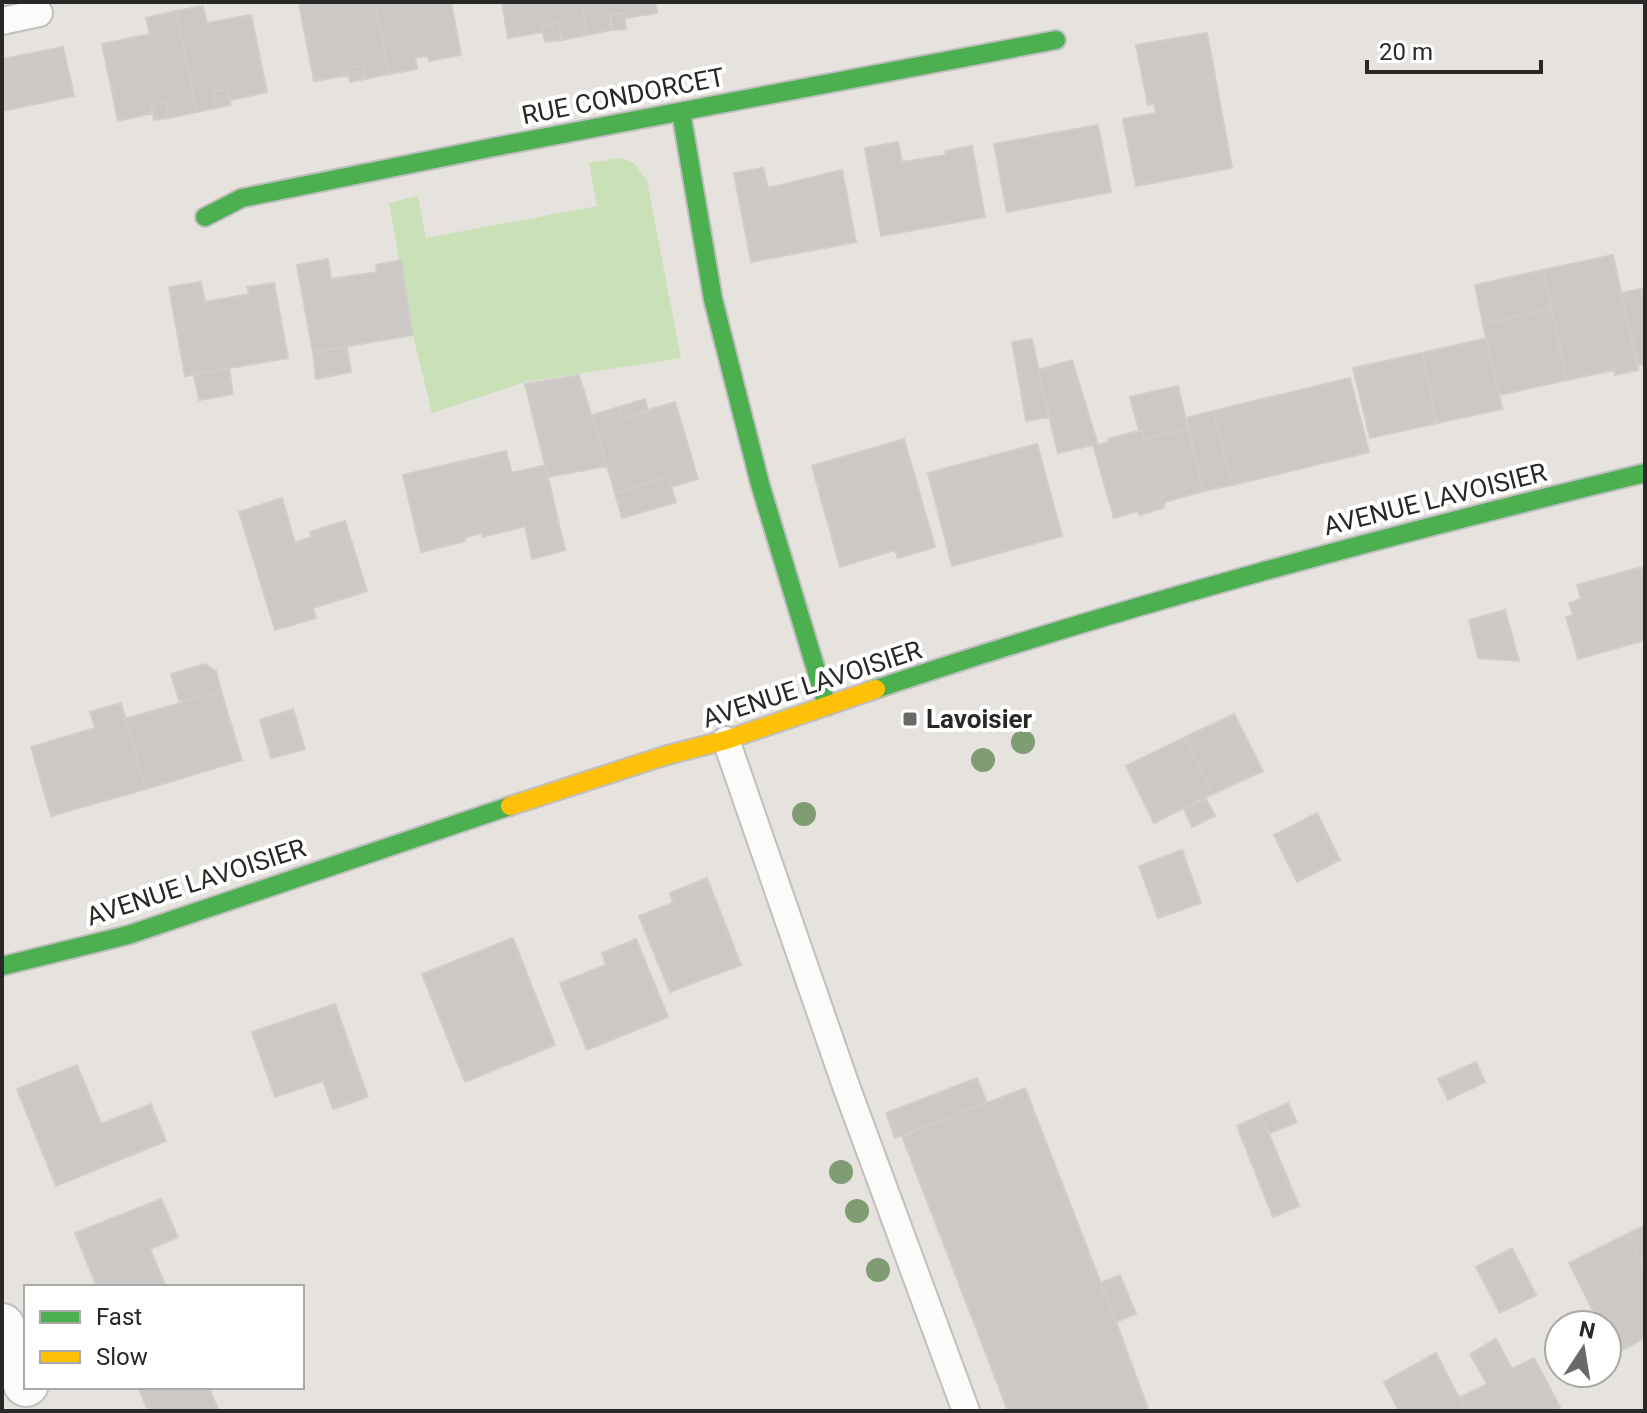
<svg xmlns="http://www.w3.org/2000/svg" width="1647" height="1413" viewBox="0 0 1647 1413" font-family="Roboto,sans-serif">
	<rect width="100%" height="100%" fill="#e6e2de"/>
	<!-- green -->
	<path fill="#cae1b8" d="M621,158l13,5 13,18 34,177 -156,24 -93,31 -19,-78 -24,-132 29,-7 8,42 171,-32 -8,-43z"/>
	<!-- building -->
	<path fill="#cbc8c5" stroke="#d1ceca" stroke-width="2" d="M308,2h67l14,72 -24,5 -2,-13 -15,2 1,7 -35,6 -15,-77z
		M375,2h76l10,53 -32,6 -1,-5 -13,2 2,11 -28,5z
		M502,2h79l6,33 -25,5 -3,-17 -17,4 1,5 -35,6z
		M581,2h74l2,11 -32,5 -1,-5 -14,2 2,15 -25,5z
		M203,6l4,17 44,-8 16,77 -37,8 -3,-11 -14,3 3,16 -19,4 -21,-101z
		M176,11l21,101 -28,6 -3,-16 -15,3 2,8 -35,8 -16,-77 48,-10 -4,-16z
		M624,13l2,16 -14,1 -2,-15z
		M559,23l3,17 -17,2 -3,-15z
		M1207,33l25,135 -96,18 -13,-67 33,-6 -2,-10 -6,2 -12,-60z
		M63,47l11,49 -72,15v-52z
		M363,66l2,13 -15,3 -2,-14z
		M227,89l4,16 -15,3 -3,-16z
		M166,102l3,16 -15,2 -3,-15z
		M1098,125l13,67 -104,20 -13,-68z
		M898,142l4,20 44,-7 -1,-4 27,-5 13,71 -104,19 -16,-88z
		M763,168l5,20 74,-18 14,72 -105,20 -17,-89z
		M1613,255l25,115 -23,5 -1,-5 -47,10 -24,-110z
		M328,259l3,20 46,-7 -1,-7 25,-5 12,75 -100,17 -16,-87z
		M1543,270l9,39 -69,15 -8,-39z
		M201,282l4,20 44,-8 -2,-7 27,-4 14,75 -103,18 -16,-89z
		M1645,288v76l-7,1 -17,-72z
		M1552,309l15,71 -68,15 -16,-71z
		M1487,338l15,71 -65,14 -15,-70z
		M1032,339l17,78 -23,4 -14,-79z
		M347,347l4,25 -35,7 -3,-27z
		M1422,353l15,70 -67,15 -17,-70z
		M1072,360l26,85 11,-3 -1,-3 34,-9 3,9 43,-11 15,63 -38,11 -2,6 -23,7 -3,-4 -23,7 -21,-73 -35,8 -20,-83z
		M229,368l4,26 -34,6 -5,-25z
		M579,375l28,91 -59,11 -23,-93z
		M1350,378l19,74 -137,33 -19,-74z
		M1178,386l10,42 -43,11 -3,-9 -3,1 -9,-34z
		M645,399l3,12 -26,7 -3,-11z
		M675,402l23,77 -27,8 -3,-11 -53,17 -23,-78 27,-8 3,11z
		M1213,411l19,74 -29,6 -17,-73z
		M904,439l31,108 -37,11 -3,-8 -55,17 -28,-101z
		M1037,444l25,92 -110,30 -24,-93z
		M506,451l6,22 33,-8 20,85 -33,9 -7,-33 -42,11 -1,-4 -18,5 1,3 -44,11 -18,-77z
		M668,476l8,26 -54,16 -7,-25z
		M282,498l13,45 16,-6 -1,-5 35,-11 22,70 -54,17 3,10 -41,12 -36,-118z
		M1645,566v74l-67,19 -12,-42 7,-2 -4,-12 12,-4 -4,-14z
		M1505,610l14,51 -41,-3 -9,-38z
		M205,664l11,7 5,20 -41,12 -9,-29z
		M221,691l21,69 -96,29 -21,-70z
		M121,703l25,86 -95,27 -20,-69 64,-19 -5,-16z
		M293,709l12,40 -34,9 -11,-38z
		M1234,714l29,57 -50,23 -28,-57z
		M1185,737l28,57 -59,29 -28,-57z
		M1206,799l9,17 -23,11 -8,-18z
		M1317,813l23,47 -43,22 -23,-47z
		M1182,850l19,53 -43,15 -19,-52z
		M707,878l34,87 -71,27 -31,-76 34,-13 -3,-10z
		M513,938l42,107 -90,37 -43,-108z
		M636,939l32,78 -81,33 -27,-67 46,-18 -4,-12z
		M335,1004l33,93 -35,12 -10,-28 -48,16 -23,-65z
		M1476,1062l9,20 -37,18 -10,-21z
		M77,1065l24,59 50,-20 15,37 -110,45 -39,-97z
		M977,1078l10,25 -92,35 -9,-25z
		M1025,1088l91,234 33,89h-141l-106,-275z
		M1288,1103l9,19 -29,12 -7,-19z
		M1261,1115l38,91 -26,11 -36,-91z
		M161,1199l17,38 -28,12 16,38h-69l-22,-54z
		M1645,1225v45l-18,-36z
		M1627,1234l18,36v68l-30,16 -8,-16v-13h-7l-31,-62z
		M1512,1248l24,47 -36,18 -24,-46z
		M1120,1275l16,39 -20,8 -16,-39z
		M1496,1339l16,30 22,-11 26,49 -7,4h-87l-7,-13 28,-14 -17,-30z
		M1436,1353l30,58h-67l-15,-29z
		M138,1387h73l-2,1 10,23h-71z"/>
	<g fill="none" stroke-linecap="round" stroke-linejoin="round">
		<defs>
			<path id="lane" d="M2,21l37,-8
				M726,740l120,346 120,325"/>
			<path id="street" d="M2,1326l24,58"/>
			<path id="fast" d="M681,112l32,187 47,185 67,222
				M205,217l37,-19 252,-51 562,-107
				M876,689c253,-85 510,-153 769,-216
				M2,966l126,-31 382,-129"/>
			<path id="slow" d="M510,806l154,-50 62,-16 150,-51"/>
		</defs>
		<!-- lane casing -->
		<use href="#lane" stroke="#c0bfbf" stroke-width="30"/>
		<!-- street casing -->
		<use href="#street" stroke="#c0bfbf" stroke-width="48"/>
		<!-- fast casing -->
		<use href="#fast" stroke="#c0bfbf" stroke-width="22"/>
		<!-- slow casing -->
		<use href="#slow" stroke="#c0bfbf" stroke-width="22"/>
		<!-- lane -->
		<use href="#lane" stroke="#fbfbfa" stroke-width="26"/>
		<!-- street -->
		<use href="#street" stroke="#fbfbfa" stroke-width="44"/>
		<!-- fast -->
		<use href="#fast" stroke="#4caf50" stroke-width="18"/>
		<!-- slow -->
		<use href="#slow" stroke="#ffc107" stroke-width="18"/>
	</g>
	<!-- trees -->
	<g fill="#809c73">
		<circle cx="1023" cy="742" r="12"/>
		<circle cx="983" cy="760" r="12"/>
		<circle cx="804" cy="814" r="12"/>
		<circle cx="841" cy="1172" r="12"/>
		<circle cx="857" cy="1211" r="12"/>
		<circle cx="878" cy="1270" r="12"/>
	</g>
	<!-- markers -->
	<rect fill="#6a6968" stroke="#fff" stroke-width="3" x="902" y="711" width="16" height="16" rx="4"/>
	<g text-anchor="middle" stroke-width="8" stroke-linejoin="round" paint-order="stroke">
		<!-- street labels -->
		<g font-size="26" fill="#282828" stroke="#fff">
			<text transform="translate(623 96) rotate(-11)" y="9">RUE CONDORCET</text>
			<text transform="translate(1435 499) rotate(-14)" y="9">AVENUE LAVOISIER</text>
			<text transform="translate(812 684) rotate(-18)" y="9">AVENUE LAVOISIER</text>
			<text transform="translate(196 882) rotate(-18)" y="9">AVENUE LAVOISIER</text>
		</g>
		<!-- poi labels -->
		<g font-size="26" font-weight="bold" fill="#282828" stroke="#fff" text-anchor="start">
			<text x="926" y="728">Lavoisier</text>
		</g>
	</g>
	<!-- border -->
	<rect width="1647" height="1413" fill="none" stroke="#282828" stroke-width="8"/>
	<!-- legend -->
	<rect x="24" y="1285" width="280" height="104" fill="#ffffff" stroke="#a9a9a9" stroke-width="2"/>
	<rect x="40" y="1311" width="40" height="12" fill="#4caf50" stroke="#a9a9a9" stroke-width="2"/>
	<text x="96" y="1325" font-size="24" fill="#282828">Fast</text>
	<rect x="40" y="1351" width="40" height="12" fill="#ffc107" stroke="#a9a9a9" stroke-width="2"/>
	<text x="96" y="1365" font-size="24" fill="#282828">Slow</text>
	<!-- north arrow -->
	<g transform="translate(1583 1349) rotate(12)"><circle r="38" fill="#ffffff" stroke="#a9a9a9" stroke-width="2"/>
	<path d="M0-6L14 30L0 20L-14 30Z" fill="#6a6968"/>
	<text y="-12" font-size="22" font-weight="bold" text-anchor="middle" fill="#282828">N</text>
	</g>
	<!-- scale -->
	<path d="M1367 60v12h174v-12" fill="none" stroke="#282828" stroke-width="4"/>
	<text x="1379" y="60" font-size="24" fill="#282828" stroke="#ffffff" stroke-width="6" paint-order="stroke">20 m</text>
</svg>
